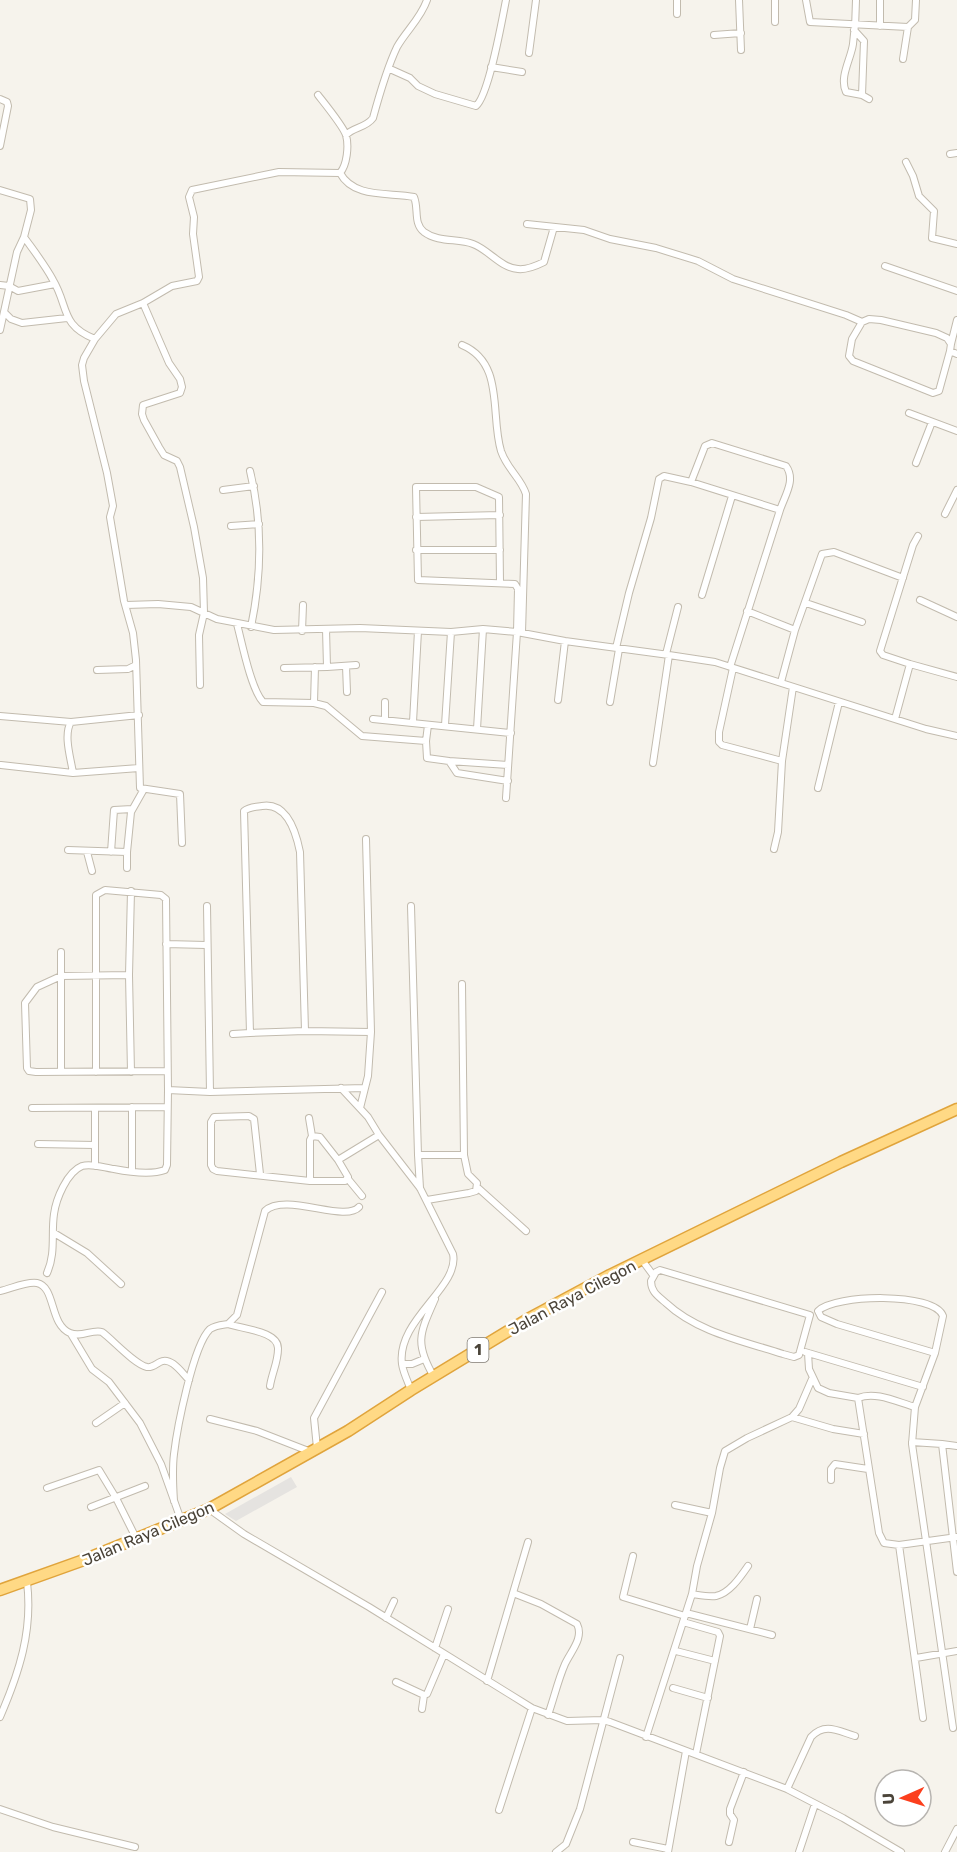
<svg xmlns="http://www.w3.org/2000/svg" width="957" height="1852" viewBox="0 0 957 1852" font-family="Rubik,sans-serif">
	<rect width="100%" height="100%" fill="#f6f3ec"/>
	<!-- parking -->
	<path fill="#e5e3e0" d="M291,1477l6,10 -61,34 -11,-7z"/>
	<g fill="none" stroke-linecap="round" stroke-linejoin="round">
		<defs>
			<path id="minor" d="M739,0l2,50
				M775,0v22
				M806,0l4,22 98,5
				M856,0c0,15 -1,29 -3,44 -2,15 -14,33 -7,48l16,3 7,4
				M880,0v26
				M677,14v-14
				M854,30l10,11 -2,54
				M714,35l27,-2
				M529,53l7,-53
				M903,59l5,-32 7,-7 1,-20
				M491,67l31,5
				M390,69l20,9 8,8 17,8 41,12c13,-11 26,-86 30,-106
				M318,95c7,9 25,31 28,40 3,11 1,30 -6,38
				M0,99l7,3 1,4 -8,40
				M346,135c7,-8 20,-7 27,-17 6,-22 14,-50 24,-71 9,-16 24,-29 30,-47
				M950,154l7,-1
				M906,162l7,14 6,20 15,15 -2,27 25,6
				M340,173c14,26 50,19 74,24 5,12 -1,26 10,35 15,11 34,6 49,12 16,6 28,24 45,25 9,1 18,-3 26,-7l10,-35
				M0,190l30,9 1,11 -7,27c10,14 21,28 29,43 16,27 7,45 42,59
				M527,224l57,6 26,9 46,9 42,13 35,18 113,36 16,7 7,-3 12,1 55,13 11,5 4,6 -1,7 7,3
				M885,266l72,25
				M0,285l9,1 9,5 37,-7
				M143,303l26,60 11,16 2,8 -2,6 -37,12 -1,9 2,6 15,27 5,8 13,6 3,6 14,60 9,51 1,35 -5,22 1,50
				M4,312l7,7 11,4 45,-5
				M862,322l-10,17 -3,17 4,5 80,32 6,-2 11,-40
				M0,330l17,-78 7,-15
				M951,344l6,-24
				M462,345c43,18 28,70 39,106 6,18 20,27 25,43l-4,139
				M909,413l48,18
				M916,463l16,-41
				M250,471c13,53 12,103 1,156
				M691,482l14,-36 7,-3 74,23c10,14 -1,29 -6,44
				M223,490l31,-4
				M945,514l12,-24
				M416,517l84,-2
				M231,526l28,-2
				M416,550h84
				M500,582l-1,-85 -23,-10h-60l2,93 97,4 3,5 -1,43 -11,166
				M702,595l30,-99
				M920,600l37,17
				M806,603l56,19
				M126,605l32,-1 33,3 26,12 57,11 86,-2 91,4 32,-3 34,3 48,9 104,14 46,7 211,67 31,7
				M747,611l48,19
				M237,624c5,19 14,65 26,78l51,1 12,3 36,30 64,5 1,17 22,3 8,12 51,8
				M302,631l1,-26
				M616,648l13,-55 22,-75 8,-39 5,-3 27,6 89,28 -50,157
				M666,654l12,-47
				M910,664l47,13
				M346,666l1,26
				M327,667l29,-2
				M284,668l43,-1 -1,-38
				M733,668l-14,64v10l3,3 60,16 11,-74
				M97,670l31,-1 8,-4
				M781,682l14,-52 27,-76 12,-2 69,26
				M558,700l7,-59
				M385,702v17
				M610,702l9,-53
				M314,703l1,-36
				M0,716l71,6
				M373,719l138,14
				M895,719l15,-55 -27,-9 -3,-4 33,-106 5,-9
				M413,722l5,-91
				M445,725l6,-93
				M477,729l6,-100
				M426,741l2,-16
				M449,761l59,4
				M653,763l16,-108
				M1,765l72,8 66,-5
				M73,773c-2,-14 -10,-38 -2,-51l68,-7
				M818,788l21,-86
				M182,843l-2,-49 -40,-6 -4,-128 -3,-27 -9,-32 -14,-84 3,-11 -6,-33 -23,-92 -2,-16 2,-7 11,-19 21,-25 27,-11 29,-17 25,-5 2,-4 -6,-43 1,-17 -5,-20 3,-7 87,-18 61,1
				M774,849l4,-17 4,-71
				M68,850l59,2 4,-40 13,-23
				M87,852l5,19
				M111,852l3,-42 18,-1
				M127,868v-16
				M131,891l-2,84 2,97
				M207,906l3,186
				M411,906l7,249h46
				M166,944l40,1
				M129,975l-68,1 -24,11 -12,16 2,65 2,3 7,1 130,-1
				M305,1031l-5,-179c-4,-20 -13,-50 -38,-46 -7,1 -13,1 -18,5l6,222 55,-2 66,1
				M233,1034l17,-1
				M61,1072v-120
				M96,1072v-177l9,-5 56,5 5,4 2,191
				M341,1088l27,29 11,18 41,53 33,66c7,33 -57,66 -51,110 1,8 6,18 9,26
				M32,1108l135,-1
				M360,1108l8,-32 3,-44 -5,-193
				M309,1118l3,18
				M38,1144l57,1
				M418,1155l2,33
				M95,1166v-58
				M132,1171v-64
				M260,1174l-6,-55 -5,-3 -35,1 -3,5v43l2,4 4,2 93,10h35l3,-4 -10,-17 41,-25
				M348,1179l14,17
				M310,1181v-41l2,-4 8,1 18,23
				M477,1187l49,44
				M427,1200l42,-7 7,-2 1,-8 -9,-9 -4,-19 -2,-171
				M54,1233l33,20 34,31
				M642,1260l11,15
				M660,1270l150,45 -11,40 -5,2 -11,-3c-40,-13 -86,-22 -117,-51 -8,-7 -15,-11 -15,-22l5,-9z
				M47,1273c9,-20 4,-39 7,-59 2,-15 13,-42 28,-48 10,-3 23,2 32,3 15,3 37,6 51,1l2,-5 1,-75 42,2 155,-4
				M0,1291c10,-2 27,-10 37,-8 19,4 12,41 33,50 11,5 22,-4 32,-1 11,8 32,32 45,35 5,1 9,-3 13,-5 11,-6 22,11 29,18
				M228,1324c14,5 51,7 50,25 0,13 -6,24 -8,37
				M71,1334l21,35 17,13 31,41 21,41 20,56
				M805,1352l118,35
				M808,1353l1,16 9,19 11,5 29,5 21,135 5,10 15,2 58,-8
				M935,1353l-98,-29 -16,-7 -3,-6c17,-17 116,-19 125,5l-8,37 -20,54 -3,37 41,284
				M402,1364h10l12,-5
				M434,1377c-20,-34 -14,-44 1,-78
				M858,1398c18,-7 39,4 57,9
				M792,1417l7,-8 13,-30
				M210,1419l47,12 54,21
				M96,1423l29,-20
				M912,1442l30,2 15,128
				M942,1444l15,2
				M317,1448l-3,-30 68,-126
				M831,1480v-11l4,-5 33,5
				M47,1488l52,-18 17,28 20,40
				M174,1501c-1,-16 -2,-31 0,-47 3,-25 19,-109 36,-125 6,-4 11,-4 18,-5l9,-9 28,-104c20,-19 80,12 94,-4
				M675,1505l37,8
				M91,1507l54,-21
				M209,1509l35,25 125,73 163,101 35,13 36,-1 7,2 177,67 56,29 58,34
				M899,1545l24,173
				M633,1556l-10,41 62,19
				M513,1593l28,11 36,20c7,14 -6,27 -12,40 -7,16 -11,34 -17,51
				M692,1594c7,1 17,3 24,2 14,-3 25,-20 32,-30
				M686,1613l86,22
				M386,1618l8,-17
				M683,1622l35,10 2,4 -24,118
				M750,1629l7,-30
				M435,1648l13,-39
				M676,1651l39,10
				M916,1658l41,-7
				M487,1681l41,-139
				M396,1682l28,13 3,-1 17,-40
				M673,1688l35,10
				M422,1709l2,-14
				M0,1717c19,-44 33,-86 27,-135
				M646,1737l46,-143 5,-28 15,-53 8,-45 5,-17 22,-13 45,-21 41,12 31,5
				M787,1789l24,-52c14,-15 27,-6 44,-1
				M0,1809l53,18 82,20
				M499,1810l33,-102
				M633,1842l35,7
				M729,1842l5,-22 -4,-6v-5l14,-37
				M556,1852l10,-8 14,-35 40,-151
				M668,1852l18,-101
				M799,1852l16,-48
				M945,1852l12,-23"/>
			<path id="trunk" d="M0,1590l81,-29 128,-52 139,-78 63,-41 117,-71 82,-44 231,-113 116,-53"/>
		</defs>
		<!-- minor casing -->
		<use href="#minor" stroke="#c2bbae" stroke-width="8"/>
		<!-- trunk casing -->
		<use href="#trunk" stroke="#e0a43c" stroke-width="13"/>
		<!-- minor -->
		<use href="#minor" stroke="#fff" stroke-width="6"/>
		<!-- trunk -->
		<use href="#trunk" stroke="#ffd985" stroke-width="10"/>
	</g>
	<g text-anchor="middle" stroke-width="5" stroke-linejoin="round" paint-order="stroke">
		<!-- shield labels -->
		<rect fill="#fff" stroke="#817c74" stroke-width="1.5" x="467.5" y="1338" width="21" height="24" rx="4.5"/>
		<g font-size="15" font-weight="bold" fill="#4b4439">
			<text x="478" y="1355">1</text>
		</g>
		<!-- street labels -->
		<g font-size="16" fill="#4b4439" stroke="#fff">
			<text transform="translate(572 1297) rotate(-28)" y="6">Jalan Raya Cilegon</text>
			<text transform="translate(148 1533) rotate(-23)" y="6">Jalan Raya Cilegon</text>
		</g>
	</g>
	<!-- north arrow -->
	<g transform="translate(903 1798) rotate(267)"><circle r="28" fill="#ffffff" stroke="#b7b4b0" stroke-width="1.5"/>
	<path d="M0-4.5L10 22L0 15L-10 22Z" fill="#fc3f1d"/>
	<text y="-9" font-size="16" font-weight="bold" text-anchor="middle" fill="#4b4439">U</text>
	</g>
</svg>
